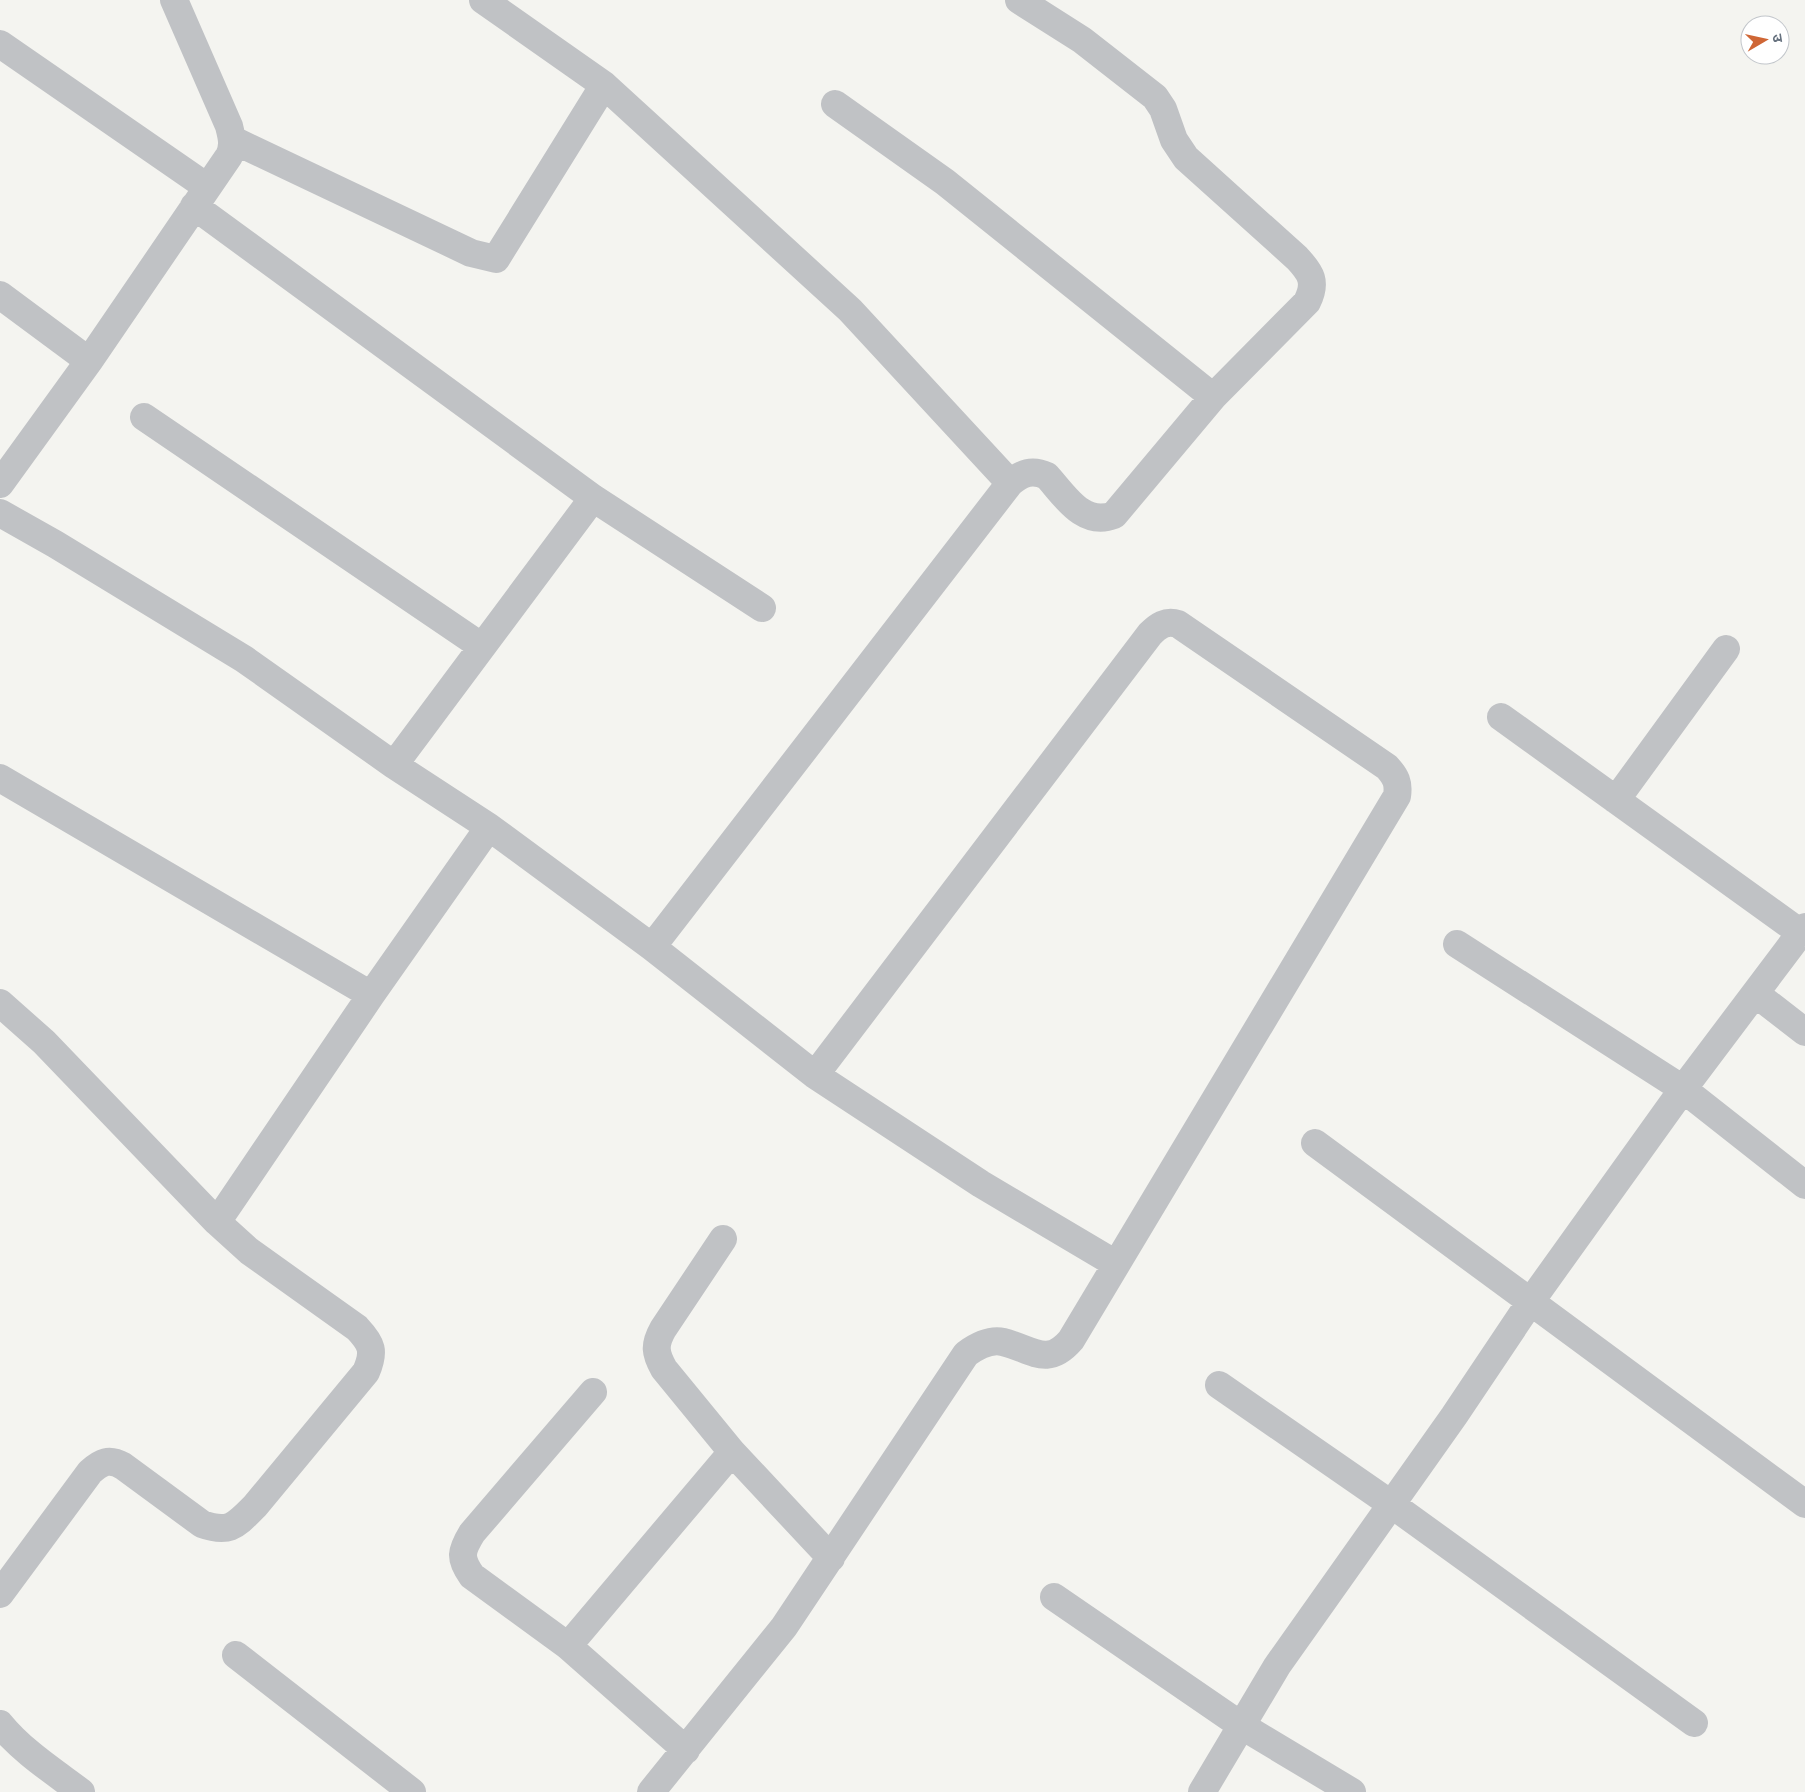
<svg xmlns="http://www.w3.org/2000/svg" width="1805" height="1792" viewBox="0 0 1805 1792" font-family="Montserrat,'Noto Sans Devanagari',sans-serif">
	<rect width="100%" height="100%" fill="#f4f4f0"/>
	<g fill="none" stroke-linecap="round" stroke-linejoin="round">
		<!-- minor -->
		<path stroke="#c0c2c5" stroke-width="28" d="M483,0l121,85 246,225 160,173
			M0,44l207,143
			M835,104l110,78 268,215
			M233,140l238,113 25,6 108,-174
			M194,206l399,292 169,110
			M0,295l89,66
			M144,417l337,229
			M0,484l89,-123 140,-205c5,-11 3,-18 0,-30l-55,-126
			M0,513l55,31 189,115 150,106 95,62
			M1501,717l300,216
			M394,765l199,-267
			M0,778l371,217
			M1616,800l110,-151
			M1457,944l226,145 122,96
			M652,947l163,128 166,109 135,80
			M1756,994l49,38
			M0,1003l44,39 173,180
			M1315,1143l490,361
			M723,1239l-60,90c-9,16 -8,24 1,40l68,83
			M1219,1385l172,119 303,219
			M593,1392l-121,141c-11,18 -13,25 0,43l96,70 118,104
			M0,1594l90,-122c11,-10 19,-14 33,-6l79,58c28,10 34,1 53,-18l111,-134c9,-21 6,-28 -9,-44l-108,-77 -32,-29 154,-227 118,-168 163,120 358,-464c12,-10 22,-14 37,-7 18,20 36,51 67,39l99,-118 94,-95c10,-20 4,-29 -10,-44l-111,-100 -12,-18 -11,-31 -8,-12 -73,-57 -63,-40
			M1054,1597l188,129 110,66
			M568,1646l164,-194 99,106
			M236,1655l176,137
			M0,1724c22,27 53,47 81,68
			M651,1792l133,-165 182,-273c11,-8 24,-15 37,-12 29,7 44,26 68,-2l326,-544c2,-13 -1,-19 -10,-29l-209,-143c-12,-4 -20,2 -28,10l-335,441
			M1202,1792l75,-126 177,-250 77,-115 152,-212 122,-162"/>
	</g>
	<!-- north arrow -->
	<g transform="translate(1765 40) rotate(81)"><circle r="24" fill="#ffffff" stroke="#c2c6cb"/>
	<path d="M0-4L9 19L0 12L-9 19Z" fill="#cf6635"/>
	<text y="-8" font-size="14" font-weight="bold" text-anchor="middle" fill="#66717e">उ</text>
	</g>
</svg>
